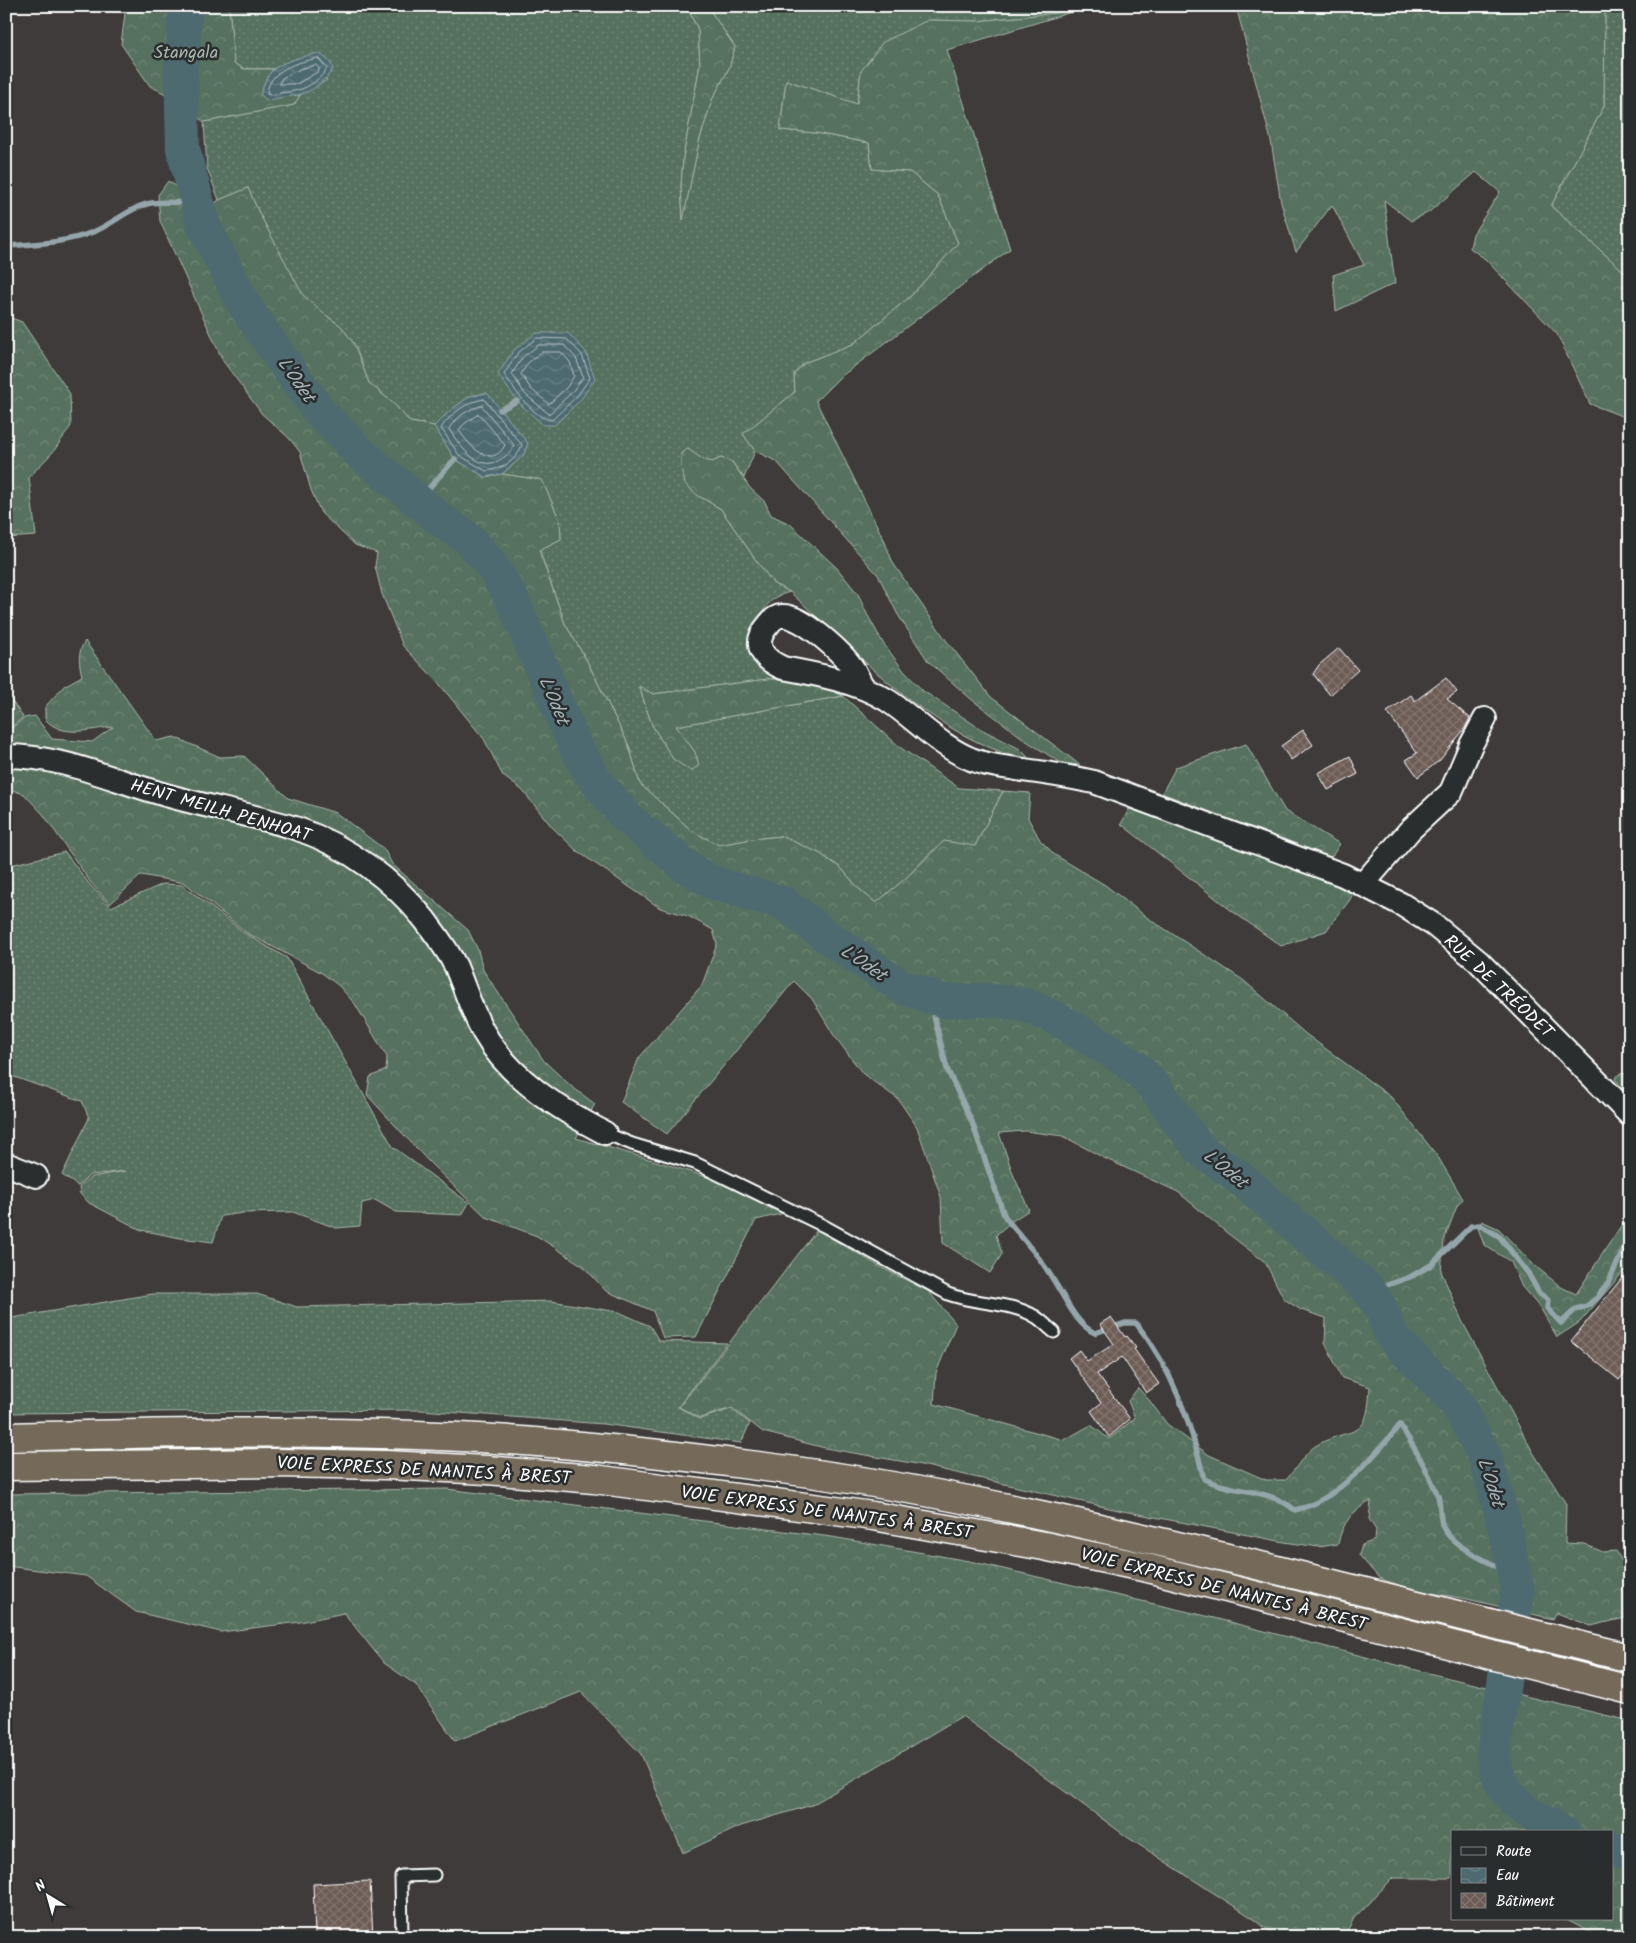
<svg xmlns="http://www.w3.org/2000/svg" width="1636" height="1943" viewBox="0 0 1636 1943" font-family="Kalam,sans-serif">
	<defs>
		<pattern id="grass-dots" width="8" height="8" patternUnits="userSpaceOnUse" patternTransform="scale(1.25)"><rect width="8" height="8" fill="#57715e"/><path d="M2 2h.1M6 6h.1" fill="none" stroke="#708676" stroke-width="1.8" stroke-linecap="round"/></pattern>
		<pattern id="forest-crowns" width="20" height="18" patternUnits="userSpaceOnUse" patternTransform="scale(1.25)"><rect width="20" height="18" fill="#57715e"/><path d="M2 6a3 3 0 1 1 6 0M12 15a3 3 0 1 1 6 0" fill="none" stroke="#708676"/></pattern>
		<pattern id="water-waves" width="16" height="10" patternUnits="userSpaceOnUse" patternTransform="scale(1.25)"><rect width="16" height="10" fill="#4d6a71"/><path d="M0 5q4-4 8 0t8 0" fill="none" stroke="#688086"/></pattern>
		<pattern id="building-cross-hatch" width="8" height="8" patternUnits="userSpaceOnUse" patternTransform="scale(1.25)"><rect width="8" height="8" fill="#6d5c56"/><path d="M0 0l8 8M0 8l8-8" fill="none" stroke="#83746f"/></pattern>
	</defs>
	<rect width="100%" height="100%" fill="#3e3b3a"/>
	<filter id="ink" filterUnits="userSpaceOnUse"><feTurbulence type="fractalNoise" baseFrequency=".02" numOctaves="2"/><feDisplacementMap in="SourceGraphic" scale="10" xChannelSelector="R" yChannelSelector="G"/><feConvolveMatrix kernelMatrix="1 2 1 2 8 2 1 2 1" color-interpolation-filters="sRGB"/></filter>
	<g filter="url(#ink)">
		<!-- grass -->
		<path fill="url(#grass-dots)" stroke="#abb8ae" d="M229,6h457l12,23 2,35 -17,94 -2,28 2,31 16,-75 13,-42 17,-32 6,-21 -28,-41h387l-19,5 -98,10 -49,-1 -67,51 -4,33 -71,-24 -6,50 36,3 53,10 3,26 38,3 28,23 20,48 -46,52 -59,49 -49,19 -10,11 1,18 -52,42 12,17 -11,27 -12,-16 -11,-4 -9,4 -10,-3 -14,-10 9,46 24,14 34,50 19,25 16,8c-23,6 -26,17 -35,37l30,50h-17l-115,15 -14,-7 13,38 21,34 17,11 5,-18 -20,-26 168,-30 58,52 58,40 44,3 -28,55 -42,4 -27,28 -30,25 -17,-14 -18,-21 -22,-15 -38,-17 -29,3 -33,6 -27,-14 -52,-47 -11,-38 -43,-87 -21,-35 -26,-75 22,-10 -1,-18 -18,-41 -40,-6 21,-18 4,-13 -40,-50 -17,3 -19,14 -17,16 -24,-4 -17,-19 -24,-20 -15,-39 -13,-18 -18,-13 -20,-17 -44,-83 -11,-25 -29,12 -12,-32 -3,-46 90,-17 6,-10 27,-15 -31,-21 -23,10h-29l-10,-6z
			M1605,6h25v271l-79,-71 53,-100z
			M65,852l25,33 21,22 52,-23 20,1 63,49 41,24 106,189 76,56 -7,12 -66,-3 -21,-12 -13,3 -2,23 -24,2 -43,-16 -50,1 -22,3 -8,26 -33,-4 -39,-8 -52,-27 -9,-9 -1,-7 12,-10 35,-6 -36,4 -12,11 -16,-11 27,-57 -7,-17 -76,-27v-208z
			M152,1294h105l40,13 254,-6 68,11 31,14 9,15 68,2 -49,64 22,12 31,-10 19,14 -9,20 -138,-19 -182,-14 -415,3v-94z"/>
		<!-- forest -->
		<path fill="url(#forest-crowns)" stroke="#abb8ae" d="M126,6h103l5,57 10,6h29l-9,14 3,18 15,-5 18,-1 -6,10 -90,17 -29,-23 -25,-13 -29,-42z
			M686,6h21l28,41 -6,21 -17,32 -13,42 -16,78 -2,-34 2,-28 17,-94 -2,-35z
			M1236,6h369l-1,100 -53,100 79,71v142l-40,-15 -33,-70 -72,-75 -15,-11 3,-14 27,-42 -24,-20 -47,40 -18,9 -27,-21 11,83 -59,28 -3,-36 31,-10 -32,-60 -36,47 -15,-49 -10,-62z
			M1075,11l-128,39 63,199 -171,129 -23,23 69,141 8,21 53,77 45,57 89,68 -19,-2 -33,-21 -57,-43 -43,-38 -30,-46 -20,-40 -102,-114 -21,-10 -12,-17 52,-42 -1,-18 10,-11 49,-19 59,-49 46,-52 -20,-48 -28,-23 -38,-3 -3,-26 -53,-10 -36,-3 6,-50 71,24 4,-33 22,-29 45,-22 49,1z
			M168,181l41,26 10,-7 29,-12 11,25 44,82 20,18 18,13 13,18 15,39 24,20 17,19 24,4 21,33 30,18 17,-3 40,6 18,41 1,18 -22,11 26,74 21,35 43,87 11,38 52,47 27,14 33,-6 29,-3 38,17 22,15 18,21 17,14 30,-25 38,-37 31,5 28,-55 27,2 -2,25 12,22 15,15 50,30 43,33 95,62 64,55 84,62 47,60 25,42 -6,7 -13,34 -3,31 21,50 72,133 32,50 -1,39 19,1 19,8 13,-1 14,24 -5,43 -34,8 -34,-13 -4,6 -86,-20 -58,-10 -30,-11 -20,-23 3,-10 13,-5 1,-10 -7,-11 2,-18c-18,9 -29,22 -33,43l-19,3 -35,-5 -166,-32 -201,-46 -92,-16 -62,-16 -31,-24 -32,10 -21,-11 138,-177 69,40 42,21 28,33 -20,49 -2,31 130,36 27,-15 18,14 26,-21 -7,-17 10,-13 11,12 18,24 42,31 57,25h20c8,-9 21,-30 31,-35 38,-21 50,-1 53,-58l-28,-9 -17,-35 1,-25 -25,-8 -17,-11 -19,-37 -38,-29 -49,-41 -74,-34 -41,-22 -38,-5 -26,2 14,41 16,36 -17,11 -16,14 6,19 -12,19 -47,-30 -2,-46 -24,-70 -19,-28 -35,-25 -30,-40 -21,-35 -18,-18 -127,153 -46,-32 18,-44 63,-73 15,-41 -4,-14 -25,-14 -28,-8 -83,-57 -25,-24 -30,-37 -19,-14 -19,-37 -48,-59 -33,-34 -21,-52 -7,-28 2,-13 -22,-8 -34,-32 -10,-23 -11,-38 -11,-14 -27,-24 -39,-53 -63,-140 -2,-26z
			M6,316l16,6 48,72 1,32 -18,26 -24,25 7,59 -30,2z
			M688,449l14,10 10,3 9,-4 11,4 18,26 15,14 6,13 19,9 47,44 21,26 9,20 16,29 21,28 19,20 58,38 39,20 7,7v4c-96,-24 -166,-103 -237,-168l-16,-8 -19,-25 -34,-50 -24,-14 -12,-11 -4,-17v-14z
			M85,641l71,100 18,-4 46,20 24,-1 44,42 48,15 48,36 8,15 76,66 10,20 5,20 61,91 27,25 24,18 -19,34 83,24 66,21 60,30 -29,7 -60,117 -33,1 -10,-27 -47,-20 -23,-25 -46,-30 -51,-19 -57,-55 -62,-67 3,-18 16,-7 1,-13 -32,-53 -16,-18 -17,-13 -75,-40 -62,-50 -44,-8 -31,29 -19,-21 -48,-69 -19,-20 -18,-6v-55l18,-15 11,-2 17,23 40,3 21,-15c-23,2 -50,12 -68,-8v-12l19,-21 18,-10c-3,-13 -5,-23 3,-35z
			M768,679c26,0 52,5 75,17l-167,30 19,26 4,13 -8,6 -18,-12 -21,-34 -13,-39 14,8z
			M6,693l17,24 -17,15z
			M1246,744l39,67 55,33 -10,15 -168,-66 14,-26z
			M1129,809l88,29 107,39 29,17 -4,7 -23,30 -45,15 -49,-35 -111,-87z
			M1630,1073v26l-15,-20 4,-5z
			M1630,1212v52l-50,58 -23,15 -16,-28 -19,-22 -11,-25 -27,-17 -6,-17 4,-7 17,8 35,36 27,22 15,7z
			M447,1489l385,48 137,24 233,54 226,58 202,48v216h-31l-34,-18h47v-87h-160v46h-59l-39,40 -10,19h-67l-23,-18 -127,-82 -165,-121 -150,89 -71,21 -58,27 -42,-99 -60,-62 -126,49 -39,-56 -32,-22 -40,-50 -44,9 -79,10 -85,-20 -50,-36 -80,-10v-72z"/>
		<!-- water -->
		<path fill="url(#water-waves)" stroke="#94a6aa" d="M319,53l11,9 3,7c-7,11 -22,24 -35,26 -12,2 -18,2 -31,6l-7,-7c3,-8 7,-19 14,-25 12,-9 31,-13 45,-16z
			M536,333h32l18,19 9,27 -14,20 -26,26h-12l-26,-24 -19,-27 16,-24z
			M487,393l41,50 -5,13 -21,18 -17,3 -30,-18 -21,-33 17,-16 19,-14z"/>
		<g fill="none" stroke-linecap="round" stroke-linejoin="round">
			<!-- shore -->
			<path stroke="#b8c3c6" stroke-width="1" d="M318,58l9,10c-4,9 -19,20 -29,22 -10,3 -18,2 -28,5l-3,-1c1,-24 31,-32 51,-36z
				M316,65l3,3v3l-22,13h-18l3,-6 18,-9z
				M537,338l30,1 15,16 8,23 -13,18 -25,24c-17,0 -39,-32 -48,-46l14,-21z
				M539,345h25l12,13 7,19 -11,15 -23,22 -24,-20 -13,-20 10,-16z
				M542,352h19l9,10 4,14 -7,11 -18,17 -18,-15 -10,-15 7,-11z
				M484,399l38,46c-5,16 -20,24 -36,26l-27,-16 -18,-27c9,-14 27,-27 43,-29z
				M482,406l32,39c-1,6 -5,9 -10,12 -23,19 -43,-9 -55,-28 5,-10 21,-22 33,-23z
				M479,414l26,31c-13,26 -37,0 -46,-15l4,-5z"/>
			<!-- stream -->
			<path stroke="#94a6aa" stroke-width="5.5" d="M6,246c29,-2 60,-3 87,-14 20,-8 37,-25 58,-29 15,-2 32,0 46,0
				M500,410l17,-9
				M418,500l37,-41
				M929,996l18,73 25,53 32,93c7,11 16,19 24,30 11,12 21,27 29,41 10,16 20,39 38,47l30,-10h11c36,45 55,100 68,156 30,15 63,8 91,31 6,-2 13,-3 18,-6 33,-15 64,-51 87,-79 15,23 28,46 38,71 3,10 1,22 5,31 9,21 52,38 72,48
				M1370,1291l40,-14 21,-12 40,-39 9,-1 20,12 28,36 11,20 9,7 -1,8 14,15 15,-14 11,-3 10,-8 11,-15 22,-48"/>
			<!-- river -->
			<path stroke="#4d6a71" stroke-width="34" d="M186,6l-5,62 2,81 21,77 39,77 44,64 32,44 40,41 77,64 35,25 21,25 19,31 64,149 21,35 30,36 59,49 26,16 72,21 57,43 62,41 42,14 45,-1 36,5 32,14 60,36 20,14 19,20 27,38 20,25 36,25 131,114 11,17 11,29 64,65 29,55 18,62 15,71 -25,166c3,8 4,18 8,26 11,24 40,39 63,50
				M1612,1849l18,6"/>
		</g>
		<!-- building -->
		<path fill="url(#building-cross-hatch)" stroke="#fff" d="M1339,648l19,22 -28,25 -17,-21 6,-9z
			M1446,678l11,14 -10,7 23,19 -5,10 -25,32 -22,17 -12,-17 11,-7 -30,-41 24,-17 4,6z
			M1303,730l10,15 -22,15 -10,-14z
			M1350,756l8,18 -30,16 -10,-17z
			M1630,1268v99l-11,13 -48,-39z
			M1111,1317l14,20 2,-1 9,12 -2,1 25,35 -13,9 -24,-36 -25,17 33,45 -21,18 -18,-26 10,-8 -32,-45 10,-8 8,11 27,-17 -14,-20z
			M370,1881l3,56h-58l-2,-53z"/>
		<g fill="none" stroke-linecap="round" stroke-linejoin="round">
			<defs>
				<path id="service" d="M605,1133l27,11 63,19 129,63 124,68c28,11 62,7 88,23 6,4 12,10 18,15
					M402,1937l-1,-61 33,-1"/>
				<path id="minor" d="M863,687c-3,-5 -6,-11 -9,-17 -10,-16 -53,-56 -72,-54 -6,0 -10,4 -13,8 -18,20 -7,35 14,44 33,6 75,14 104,32 29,19 52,46 84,59 16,7 35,8 52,11 24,3 48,7 71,12l249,93 58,29 33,21 44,36 152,154
					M6,756c55,0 101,22 153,37 46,14 93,21 139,36 49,17 94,50 127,91 11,15 23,30 31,47 9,22 16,45 28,66 26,46 75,76 121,100
					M1363,884l47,-54 41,-38 20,-47 14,-26
					M6,1164l30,12"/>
				<path id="trunk" d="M6,1437c152,-4 304,-8 455,0 99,5 199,16 297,29 178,22 352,63 527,106 115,28 230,57 345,86
					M6,1466l269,-3 111,2 101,5 107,9 279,37 171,30 99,21 487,123"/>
			</defs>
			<!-- service casing -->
			<use href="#service" stroke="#fff" stroke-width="15"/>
			<!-- minor casing -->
			<use href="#minor" stroke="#fff" stroke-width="26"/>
			<!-- trunk casing -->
			<use href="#trunk" stroke="#fff" stroke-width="31"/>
			<!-- service -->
			<use href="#service" stroke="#2a2d2e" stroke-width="11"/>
			<!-- minor -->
			<use href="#minor" stroke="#2a2d2e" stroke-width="22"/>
			<!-- trunk -->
			<use href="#trunk" stroke="#746a5a" stroke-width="28"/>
		</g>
	</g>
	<g text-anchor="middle" stroke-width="5" stroke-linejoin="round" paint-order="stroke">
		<!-- park labels -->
		<g font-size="18" fill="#abb8ae" stroke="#2a2d2e">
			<text x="186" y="58">Stangala</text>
		</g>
		<!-- street labels -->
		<g font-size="18" fill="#fff" stroke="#2a2d2e">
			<text transform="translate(221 810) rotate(16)" y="6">HENT MEILH PENHOAT</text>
			<text transform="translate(1499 986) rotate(43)" y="6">RUE DE TRÉODET</text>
			<text transform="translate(424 1470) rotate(3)" y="6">VOIE EXPRESS DE NANTES À BREST</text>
			<text transform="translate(827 1512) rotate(8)" y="6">VOIE EXPRESS DE NANTES À BREST</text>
			<text transform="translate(1224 1589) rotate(14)" y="6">VOIE EXPRESS DE NANTES À BREST</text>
		</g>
		<!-- water labels -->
		<g font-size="19" font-style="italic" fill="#a6b4b8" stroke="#2a2d2e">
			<text transform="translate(297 379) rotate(55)" y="7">L'Odet</text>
			<text transform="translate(555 700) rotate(67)" y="7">L'Odet</text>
			<text transform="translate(864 962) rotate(34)" y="7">L'Odet</text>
			<text transform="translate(1226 1168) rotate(39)" y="7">L'Odet</text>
			<text transform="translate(1492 1482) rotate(72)" y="7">L'Odet</text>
		</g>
	</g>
	<!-- margin -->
	<rect width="1636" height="1943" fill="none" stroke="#2a2d2e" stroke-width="25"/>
	<rect x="12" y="12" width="1611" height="1918" fill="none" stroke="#fff" stroke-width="2" filter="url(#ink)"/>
	<!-- legend -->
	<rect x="1451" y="1830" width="162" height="90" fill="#2a2d2e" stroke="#7f8182"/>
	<rect x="1461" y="1847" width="25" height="8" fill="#2a2d2e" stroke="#7f8182"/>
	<text x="1496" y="1856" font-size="15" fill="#ffffff">Route</text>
	<rect x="1461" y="1868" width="25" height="15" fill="url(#water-waves)" stroke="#7f8182"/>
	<text x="1496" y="1880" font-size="15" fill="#ffffff">Eau</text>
	<rect x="1461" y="1893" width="25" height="15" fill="url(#building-cross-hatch)" stroke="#7f8182"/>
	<text x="1496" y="1906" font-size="15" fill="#ffffff">Bâtiment</text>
	<!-- north arrow -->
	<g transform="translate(48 1896) rotate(323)" stroke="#2a2d2e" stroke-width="4" paint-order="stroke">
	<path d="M0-4L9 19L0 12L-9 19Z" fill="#ffffff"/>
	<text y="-8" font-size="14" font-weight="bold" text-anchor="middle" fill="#ffffff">N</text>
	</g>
</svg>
